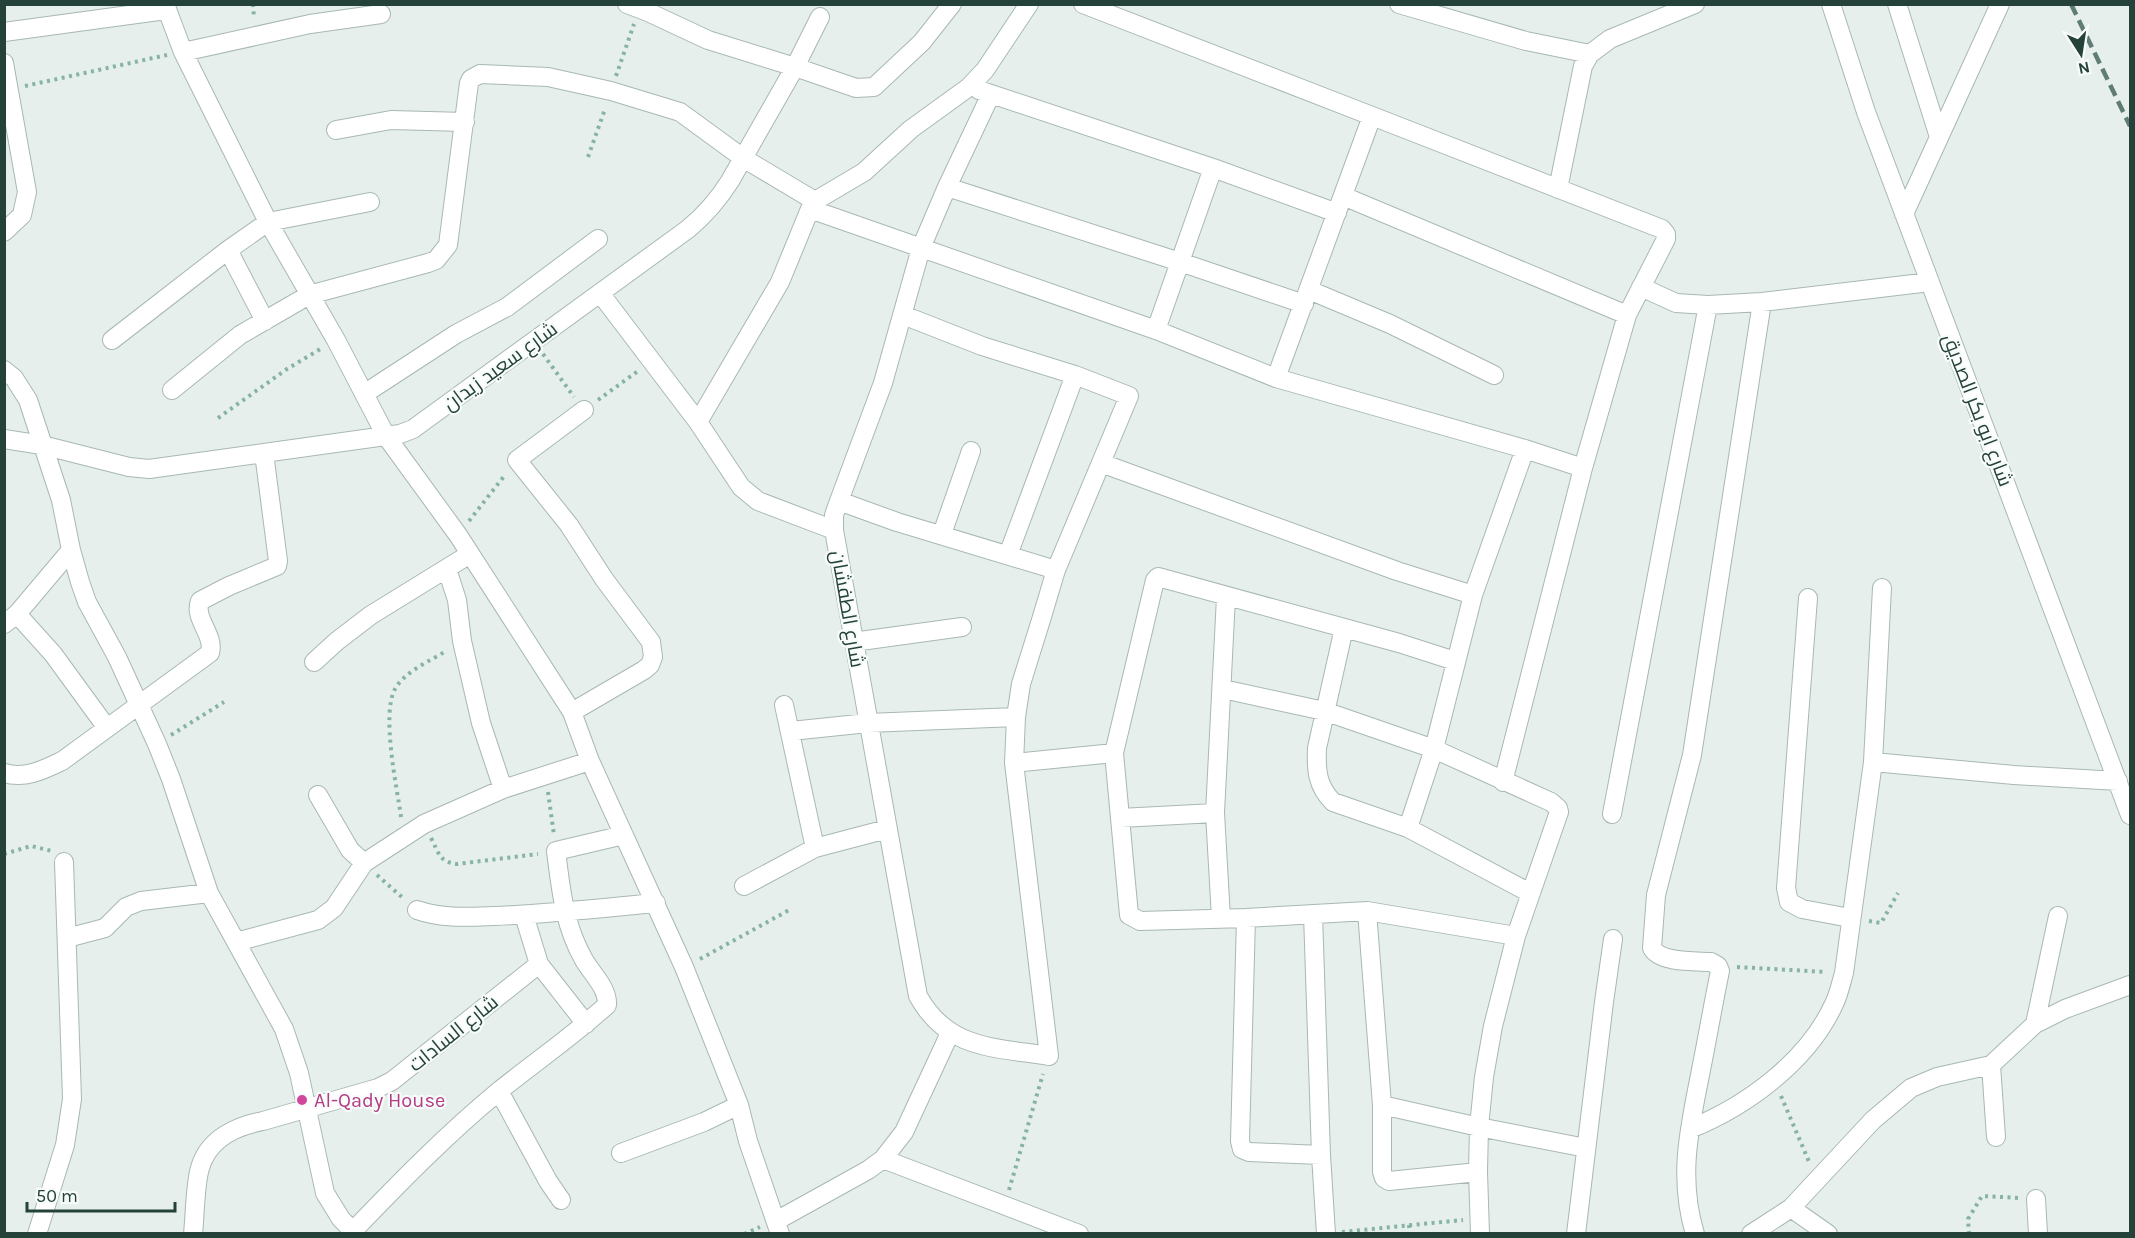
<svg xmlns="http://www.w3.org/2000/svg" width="2135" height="1238" viewBox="0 0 2135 1238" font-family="Karla,Cairo,sans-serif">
	<rect width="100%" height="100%" fill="#e6efeb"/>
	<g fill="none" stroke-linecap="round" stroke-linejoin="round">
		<defs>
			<path id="minor" d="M165,4l18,48 85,170 68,118 50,96 72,99 114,177 18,49 94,206 55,138 9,36 32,93
				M627,4l21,8 60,28 87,27 61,21 18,-1 48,-45 30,-38
				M1083,4l289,112 -96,262
				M1399,4l127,37 64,13
				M1831,4l35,108 264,703
				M1897,4l42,133
				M4,32l162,-22
				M183,52l127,-28 71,-10
				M4,63l23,129 -5,23 -18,17
				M979,90l234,78 124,45
				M1372,116l290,113 4,5v5l-39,76 -44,153 -80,314
				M336,130l55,-10 74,2
				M947,187l233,75 124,42
				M1558,189l25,-123 7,-12 20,-15 85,-35
				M1343,196l284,119
				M810,209l346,121 120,48 249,71 58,19
				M1904,214l96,-210
				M228,250l37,71
				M1641,287l35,16 32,2
				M1309,290l81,34 104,51
				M600,293l98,129 43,65 17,14 76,29
				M903,315l79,31 93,29 54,21 -73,174 -15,50 -20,64 -5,33 -2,46 35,293c-55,-9 -101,-6 -131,-60l-84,-466v-15l5,-14 44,-118 38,-135 26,-61 44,-93
				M1156,330l57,-162
				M112,340l116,-90 40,-28 102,-20
				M4,370l10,8 14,22 33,100 10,50 9,32 7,20 30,55 40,87 14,35 38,114 75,136 15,44 26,120 16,26 15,15
				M172,390l68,-55 69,-40 119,-32 8,-3 12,-15 21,-162 2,-4 9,-5 68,3 63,14 69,21 63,46 72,43
				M364,394l92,-60 51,-27 91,-68
				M698,422l82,-140 30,-73 5,-8 49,-29 47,-43 58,-42 16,-17 44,-66
				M4,439l38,6 87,22 20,2 251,-35 13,-5 275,-200c17,-14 30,-29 42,-48l65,-114 25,-50
				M1101,463l296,108 76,24
				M839,501l58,21 159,48
				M942,534l29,-83
				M1008,555l67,-180
				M447,569l10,31 5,41 19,82 22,66
				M1808,598l-22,290 3,14 13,7 48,9
				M17,614l36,40 54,74
				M4,624l13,-10 54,-64
				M1344,628l-27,120c-1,22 0,38 16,54l75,26 122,65
				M853,642l109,-15
				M1455,661l-56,-18 -241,-66 -3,3 -41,173 15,162 11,6 106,-3 121,-7 149,25
				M314,662l23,-21 34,-26 99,-61
				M1223,689l101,22 110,38 117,53 7,6 1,4 -43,124 -23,90 -9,51 -5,50 -1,45 2,62
				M784,705l31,143
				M572,712l72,-42 6,-5 3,-8 -2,-15 -47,-63 -35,-54 -52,-65 67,-50
				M791,731l77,-8 148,-6
				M1873,762l141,13 104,6
				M1014,763l100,-10
				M4,773c22,6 39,-3 58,-12l148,-108c5,-19 -17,-34 -10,-52l29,-15 48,-20 1,-5 -14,-108
				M318,795l32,55 14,13
				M1612,814l96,-509 54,-3 168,-20
				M1120,818l95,-5
				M1408,828l26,-79 39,-154 52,-146
				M744,886l71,-38 72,-19
				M417,910c26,9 51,7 78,6 54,-2 107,-8 161,-13
				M1367,911l15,194v67l2,6 5,3 89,-9
				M1313,914l8,241 5,79
				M524,915l15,49 47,60
				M1221,918l-6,-105 11,-216
				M1246,918l-6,223 2,8 7,3 72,3
				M67,938l38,-10 21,-21 15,-6 68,-8
				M236,942l82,-22 16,-12 30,-45 60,-39 79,-35 87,-28
				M2035,1024l23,-108
				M1991,1065l5,72
				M499,1091l49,90 13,19
				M1382,1105l97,22 107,21
				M1690,1129c57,-23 118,-68 144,-125 5,-10 7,-21 10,-31l29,-211 9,-174
				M621,1153l83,-31 35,-17
				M883,1159l196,75
				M2036,1199l2,35
				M1791,1208l37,26
				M776,1221l92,-51 15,-11 21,-27 46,-99
				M353,1231c47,-49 94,-97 146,-140 36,-29 74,-55 108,-86 1,-17 -15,-31 -23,-45 -20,-35 -23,-70 -28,-109l68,-16
				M37,1234l28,-89 7,-46 -8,-237
				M193,1234c2,-18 2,-50 7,-66 8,-29 36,-42 63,-47l115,-33 14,-7 147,-117
				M1576,1234l28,-232 9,-63
				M1695,1234c-17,-56 -6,-104 5,-159 7,-35 13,-70 20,-104l-2,-5 -7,-4c-16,-1 -51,1 -59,-14l4,-53 36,-140 70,-453
				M1751,1234l40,-26 82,-88 38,-32 26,-11 54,-12 44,-41 30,-15 65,-24"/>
		</defs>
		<!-- minor casing -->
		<use href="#minor" stroke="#a8b8b2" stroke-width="20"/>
		<!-- path -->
		<path stroke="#86b3a5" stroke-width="4" stroke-dasharray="3 4.5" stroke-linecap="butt" d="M253,4l1,14
			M616,76l18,-52
			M25,86l142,-31
			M588,157l17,-48
			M543,354l31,43
			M598,400l40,-29
			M218,418l69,-49 35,-21
			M469,521l36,-46
			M171,735l53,-33
			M548,792l6,43
			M401,817c-4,-30 -20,-102 -6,-128 9,-17 35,-28 51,-38
			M431,838c8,15 8,24 26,26l81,-10
			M4,854l27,-8 21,5
			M377,875l26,23
			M1869,921l12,2 17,-30
			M700,959l91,-50
			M1737,967l89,5
			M1781,1096l29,68
			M1009,1190l34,-116
			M1409,1225l1,9
			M1342,1232l121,-12
			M744,1234l16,-7
			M1969,1234l-1,-15 14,-23 38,2"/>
		<!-- minor -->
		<use href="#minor" stroke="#fff" stroke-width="18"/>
		<!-- rail -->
		<path stroke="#5f7d75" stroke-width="4.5" stroke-dasharray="12 6" stroke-linecap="butt" d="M2071,4l59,122"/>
	</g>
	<!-- markers -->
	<circle fill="#d1479c" stroke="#f7fbf9" stroke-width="2" cx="302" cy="1100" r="6"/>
	<g text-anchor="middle" stroke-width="4.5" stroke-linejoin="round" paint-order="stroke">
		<!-- street labels -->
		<g font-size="20" fill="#24423a" stroke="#f7fbf9">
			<text transform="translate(500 366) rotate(-36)" y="7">شارع سعيد زيدان</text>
			<text transform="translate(1978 410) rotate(69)" y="7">شارع ابو بكر الصديق</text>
			<text transform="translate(848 609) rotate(80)" y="7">شارع الطفشان</text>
			<text transform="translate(453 1033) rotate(-39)" y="7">شارع السادات</text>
		</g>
		<!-- hotel labels -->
		<g font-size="20" fill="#b23c85" stroke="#f7fbf9" text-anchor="start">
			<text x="314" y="1107">Al-Qady House</text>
		</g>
	</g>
	<!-- border -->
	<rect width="2135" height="1238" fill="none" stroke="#24423a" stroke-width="12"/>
	<!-- north arrow -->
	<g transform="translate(2081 54) rotate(168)" stroke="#f7fbf9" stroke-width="4.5" paint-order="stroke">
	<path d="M0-4.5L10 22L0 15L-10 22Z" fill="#24423a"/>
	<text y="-9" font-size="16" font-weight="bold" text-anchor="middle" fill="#24423a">N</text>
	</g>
	<!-- scale -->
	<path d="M27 1202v9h148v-9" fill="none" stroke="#24423a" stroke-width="3"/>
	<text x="36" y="1202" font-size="18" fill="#24423a" stroke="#f7fbf9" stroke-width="4.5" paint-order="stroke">50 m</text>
</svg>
